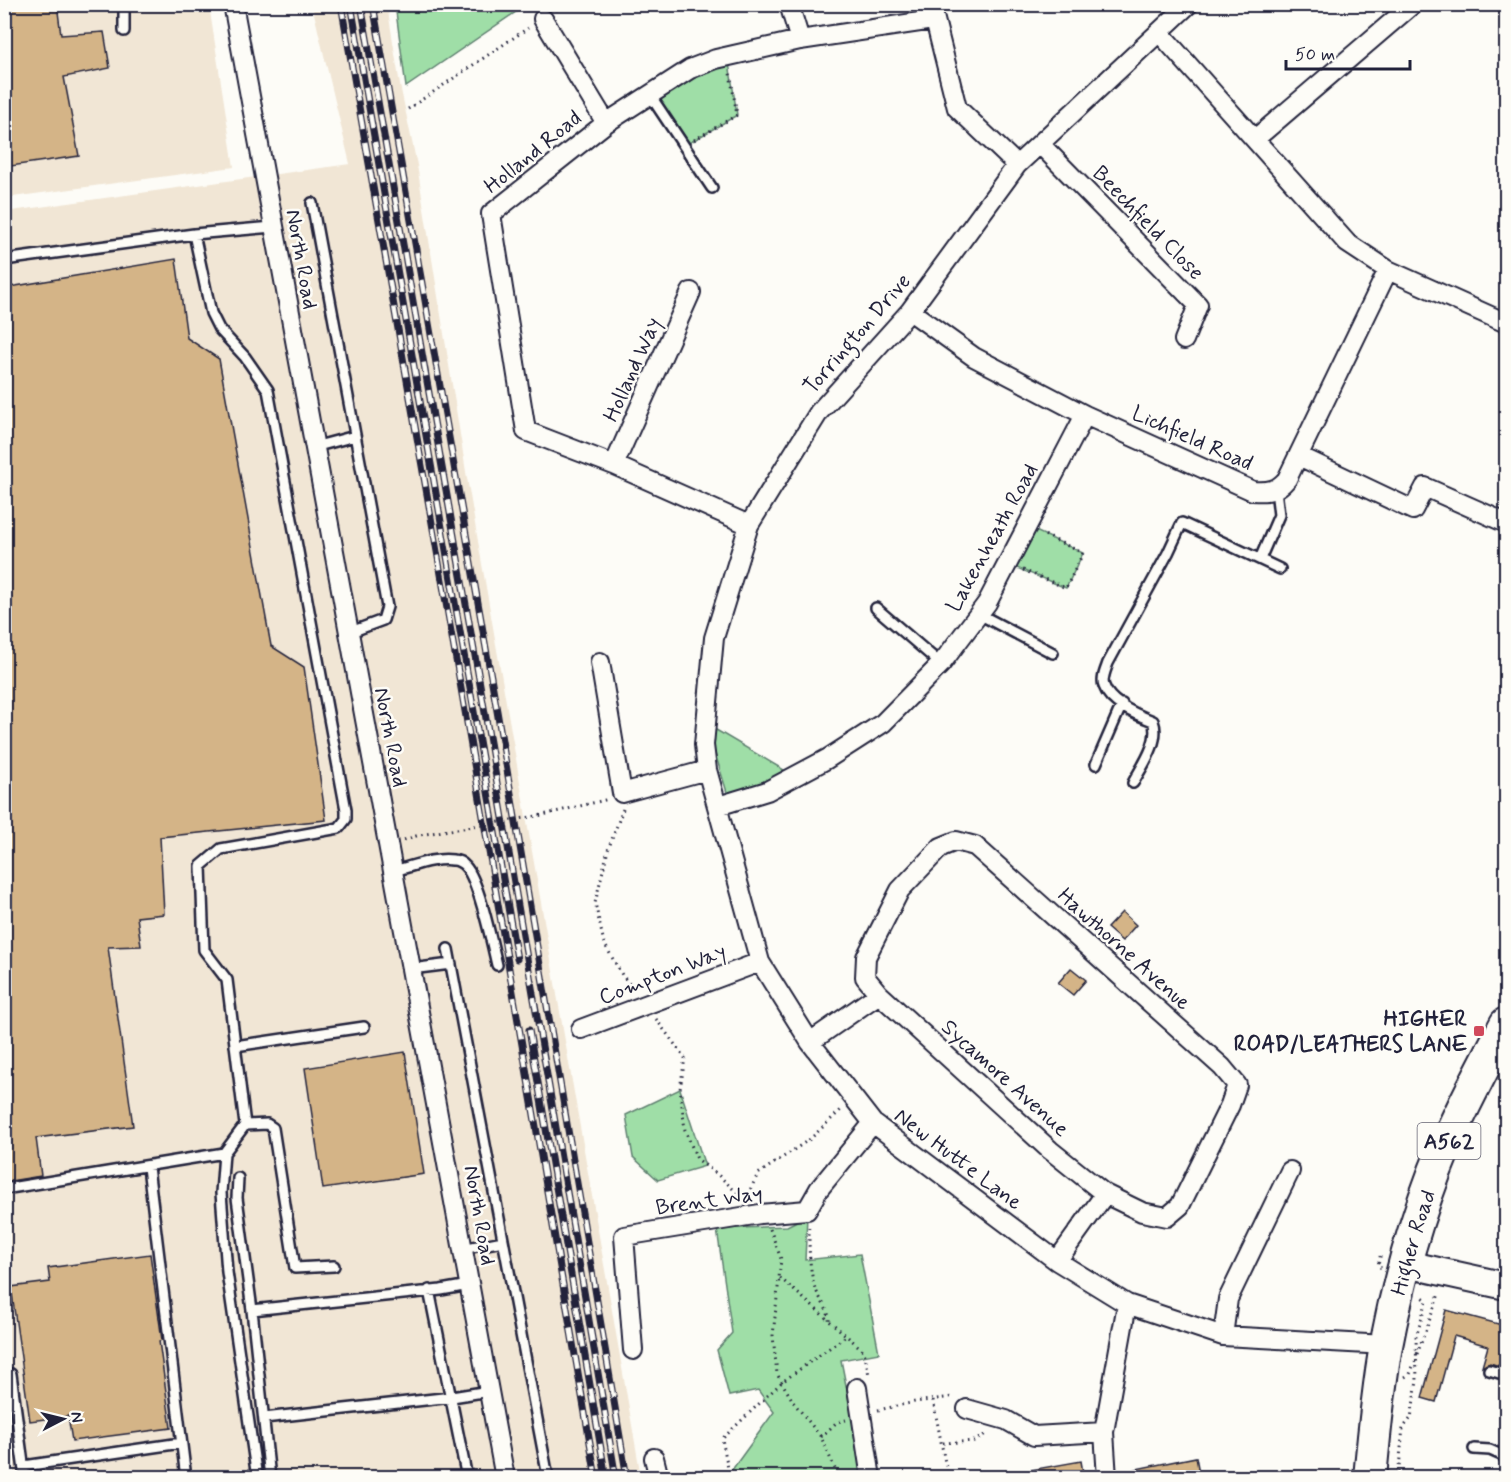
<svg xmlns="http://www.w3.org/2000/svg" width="1511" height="1482" viewBox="0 0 1511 1482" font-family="Mynerve,sans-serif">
	<rect width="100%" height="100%" fill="#fdfcf7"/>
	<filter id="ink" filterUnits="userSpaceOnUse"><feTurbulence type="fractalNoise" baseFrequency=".0167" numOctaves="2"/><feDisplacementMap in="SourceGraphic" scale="12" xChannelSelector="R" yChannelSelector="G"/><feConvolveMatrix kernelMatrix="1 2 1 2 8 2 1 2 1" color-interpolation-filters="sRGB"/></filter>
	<g filter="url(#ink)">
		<!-- built -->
		<path fill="#f1e6d5" d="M4,5h205l25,162 -229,31z
			M312,5h75l13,80 17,80 50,313 174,999h-636l-1,-1265 346,-48z"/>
		<!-- green -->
		<path fill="#9fdea7" stroke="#608071" stroke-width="1.5" d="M395,4h131v1l-120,82z
			M728,56l9,59 -53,31 -34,-51z
			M1027,527l56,26 -17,35 -59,-24z
			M706,724l88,52 -64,26z
			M680,1089l25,77 -47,14 -25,-23 -7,-42z
			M807,1216l-2,44 55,-6 19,99 -38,7 23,117h-134l-1,-3 45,-62 -16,-22 -29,6 -12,-46 15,-17 -15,-104 70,-3z"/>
		<!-- building -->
		<path fill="#d4b487" stroke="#22223b" stroke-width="1.5" d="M4,4h53l4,31 43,-3 6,36 -46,9 15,79 -75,11z
			M176,259l11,79 32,21 52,287 33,21 22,153 -166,17 4,77 -27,3 4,29 -33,1 25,179 -97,12 5,38 -37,6v-894z
			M1122,912l14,13 -14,16 -15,-13z
			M1071,968l15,12 -13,15 -15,-12z
			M405,1052l19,122 -101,15 -18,-121z
			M150,1254l12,86 -3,1 12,87 -99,13 -4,-25 -38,5 -19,-134 39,-5 -2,-14z
			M1446,1310l60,16v42l-16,-5 -8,4 6,-21 -34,-10 -18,66 -14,-4z
			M1196,1457l4,21h-73l-1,-7z
			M1081,1461l3,17h-58l-1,-7z"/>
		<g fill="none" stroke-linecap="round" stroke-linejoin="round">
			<defs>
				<path id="lane" d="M124,4v27
					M650,95l62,93
					M312,203l75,404 -4,13 -35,13
					M194,234l17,79 8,16 26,28 23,33 78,420v9l-7,9 -118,21 -20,17 3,84 23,30 18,145 -21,28 -3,40 6,79 30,206
					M4,260l190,-26 79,-7
					M314,447l41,-11
					M1260,559l19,-44 -3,-25
					M876,608l65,56
					M979,614l74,39
					M1096,764l26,-60
					M1133,783c9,-17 28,-42 20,-62 -16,-6 -43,-17 -49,-35 -3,-7 2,-17 4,-23l60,-110 14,-30 98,46
					M393,871c18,-4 41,-14 60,-11 4,0 10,3 12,6 14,14 27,78 32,99
					M448,949l100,528
					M411,969l40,-5
					M235,1046l129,-19
					M245,1125l22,-1 6,4 22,140 39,-2
					M148,1167l38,311
					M238,1178l-1,20 15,112
					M4,1189l220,-36
					M462,1249l41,-8
					M429,1290l38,188
					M1489,1370l17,5
					M11,1374l14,104
					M264,1418l188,-21 37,-6
					M1474,1449l16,1 16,7
					M24,1466l157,-23
					M270,1478l-18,-168 189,-20 28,-5"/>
				<path id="street" d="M233,4l272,1474
					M789,4l11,36
					M931,4l26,104 60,57
					M1189,4l-172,161 -107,146 -91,101 -70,113 -35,113 -10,107 3,25 53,192 50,80 63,81 184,138 70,43 96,32 163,9
					M543,19l63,104
					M1159,32l188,211 41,27 118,53
					M1255,139l158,-135
					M1041,145l157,160 -14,35
					M910,311l64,46 111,58 168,76c16,1 24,0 34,-12l101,-209
					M1299,456l114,54 12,-23 81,36
					M614,465l77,-173
					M749,525l-135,-60 -88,-34 -35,-217 115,-91 84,-54 26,-10 84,-19 133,-20
					M600,662l22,131 85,-23
					M718,806l49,-15 60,-32 56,-36 58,-59 46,-61 98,-188
					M879,994l-14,-17 1,-20 34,-67 41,-43 15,-6 19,5 247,221 15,18 -7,20 -50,101 -13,11 -25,-5 -37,-18
					M581,1029l179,-67
					M810,1042l69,-48 171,156 55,44 -48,67
					M1223,1336l5,-37 62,-128
					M633,1350l-9,-114 136,-22 47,-4 12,-21 54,-66
					M857,1388l14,90
					M967,1409l39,11 28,16 70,-4
					M654,1458l5,20
					M1107,1478l-3,-46 23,-128"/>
				<path id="secondary" d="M1406,1264l100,22"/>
				<g id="highway">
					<path id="s1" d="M1370,1478c4,-44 8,-88 16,-132 11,-58 28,-120 49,-175 20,-51 46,-99 71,-147"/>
				</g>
			</defs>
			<!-- lane casing -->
			<use href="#lane" stroke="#22223b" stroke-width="14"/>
			<!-- street casing -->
			<use href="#street" stroke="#22223b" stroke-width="22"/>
			<!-- secondary casing -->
			<use href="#secondary" stroke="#22223b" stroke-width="30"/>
			<!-- highway casing -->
			<use href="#highway" stroke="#22223b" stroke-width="36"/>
			<!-- path -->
			<path stroke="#22223b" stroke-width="3" stroke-dasharray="1.5 4.5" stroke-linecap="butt" d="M556,10l8,-6
				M408,109l120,-81
				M694,140l43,-25 -7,-42
				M1023,570l43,18 17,-35 -41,-19
				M623,809l-15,41 -13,53 9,40 18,32 14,17
				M404,840l15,-5 124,-20 66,-16
				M656,1019l29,39 -5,31 5,41 12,29 20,15 28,26
				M745,1200l13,-26 52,-35 31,-29
				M809,1227c0,20 0,38 5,58 3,11 16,26 15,35
				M770,1229l11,30 -8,77 4,38 17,29 27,34 18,41
				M1381,1268l-3,-3 3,-12
				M780,1278l84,73 5,24
				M1417,1354l22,-60
				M1405,1377l5,-3 5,-13
				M933,1400l15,78
				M878,1410l37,-8 37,-5 2,2
				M821,1437l16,-15 9,-2
				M943,1443l32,-2 12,-8
				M730,1478l-8,-39 60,-57 64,-46
				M1398,1478l5,-50 8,-10 6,-37 -1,-44 11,-37 -6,-4"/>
			<!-- lane -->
			<use href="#lane" stroke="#fdfcf7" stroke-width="9"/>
			<!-- street -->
			<use href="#street" stroke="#fdfcf7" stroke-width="18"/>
			<!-- secondary -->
			<use href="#secondary" stroke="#fdfcf7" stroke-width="26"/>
			<!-- highway -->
			<use href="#highway" stroke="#fdfcf7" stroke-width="32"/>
			<defs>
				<path id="rail" d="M341,4l125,713 130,761
					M351,4l166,955
					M361,4l124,709 131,765
					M373,4l124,707 130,767
					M529,1030l77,448"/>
			</defs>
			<!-- rail casing -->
			<use href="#rail" stroke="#22223b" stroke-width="7"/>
			<!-- rail -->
			<use href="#rail" stroke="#fdfcf7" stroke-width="4.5" stroke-dasharray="14" stroke-linecap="butt"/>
		</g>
	</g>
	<!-- markers -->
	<rect fill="#d1495b" stroke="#fdfcf7" stroke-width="2" x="1473" y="1025" width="12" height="12" rx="3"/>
	<g text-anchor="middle" stroke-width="5" stroke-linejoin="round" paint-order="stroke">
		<!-- shield labels -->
		<rect fill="#fdfcf7" stroke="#646373" stroke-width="1.5" x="1417.5" y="1123" width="63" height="36" rx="4.5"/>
		<g font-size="21" font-weight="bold" fill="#22223b">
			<text x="1449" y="1148">A562</text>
		</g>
		<!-- street labels -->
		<g font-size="22" fill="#22223b" stroke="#fdfcf7">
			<text transform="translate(532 151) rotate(-39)" y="8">Holland Road</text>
			<text transform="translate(1149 222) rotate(46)" y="8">Beechfield Close</text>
			<text transform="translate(303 259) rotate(80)" y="8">North Road</text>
			<text transform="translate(856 333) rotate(-49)" y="8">Torrington Drive</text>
			<text transform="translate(631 369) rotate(-66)" y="8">Holland Way</text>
			<text transform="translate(1193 437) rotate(24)" y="8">Lichfield Road</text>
			<text transform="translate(991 537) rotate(-61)" y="8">Lakenheath Road</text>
			<text transform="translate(392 737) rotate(79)" y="8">North Road</text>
			<text transform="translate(1125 948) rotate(42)" y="8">Hawthorne Avenue</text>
			<text transform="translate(662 973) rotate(-21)" y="8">Compton Way</text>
			<text transform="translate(1006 1077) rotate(42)" y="8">Sycamore Avenue</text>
			<text transform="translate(959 1158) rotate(37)" y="8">New Hutte Lane</text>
			<text transform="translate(709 1199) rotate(-8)" y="8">Brent Way</text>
			<text transform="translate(481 1215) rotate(80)" y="8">North Road</text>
			<text dy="8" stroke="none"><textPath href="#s1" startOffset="240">Higher Road</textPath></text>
		</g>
		<!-- poi labels -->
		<g font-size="22" font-weight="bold" fill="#22223b" stroke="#fdfcf7" text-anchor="end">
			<text x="1467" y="1026">HIGHER<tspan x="1467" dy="25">ROAD/LEATHERS LANE</tspan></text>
		</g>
	</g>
	<!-- margin -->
	<rect width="1511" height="1482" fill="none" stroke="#fdfcf7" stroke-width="24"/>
	<rect x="12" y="12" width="1487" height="1458" fill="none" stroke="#22223b" stroke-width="2" filter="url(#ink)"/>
	<!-- north arrow -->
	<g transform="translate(63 1419) rotate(83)" stroke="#fdfcf7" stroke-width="4.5" paint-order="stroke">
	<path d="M0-4.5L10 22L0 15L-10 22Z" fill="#22223b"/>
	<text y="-9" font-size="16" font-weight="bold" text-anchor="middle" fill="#22223b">N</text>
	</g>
	<!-- scale -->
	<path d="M1286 60v9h124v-9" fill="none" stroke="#22223b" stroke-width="3"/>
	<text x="1295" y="60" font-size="18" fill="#22223b" stroke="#fdfcf7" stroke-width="4.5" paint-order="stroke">50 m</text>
</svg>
